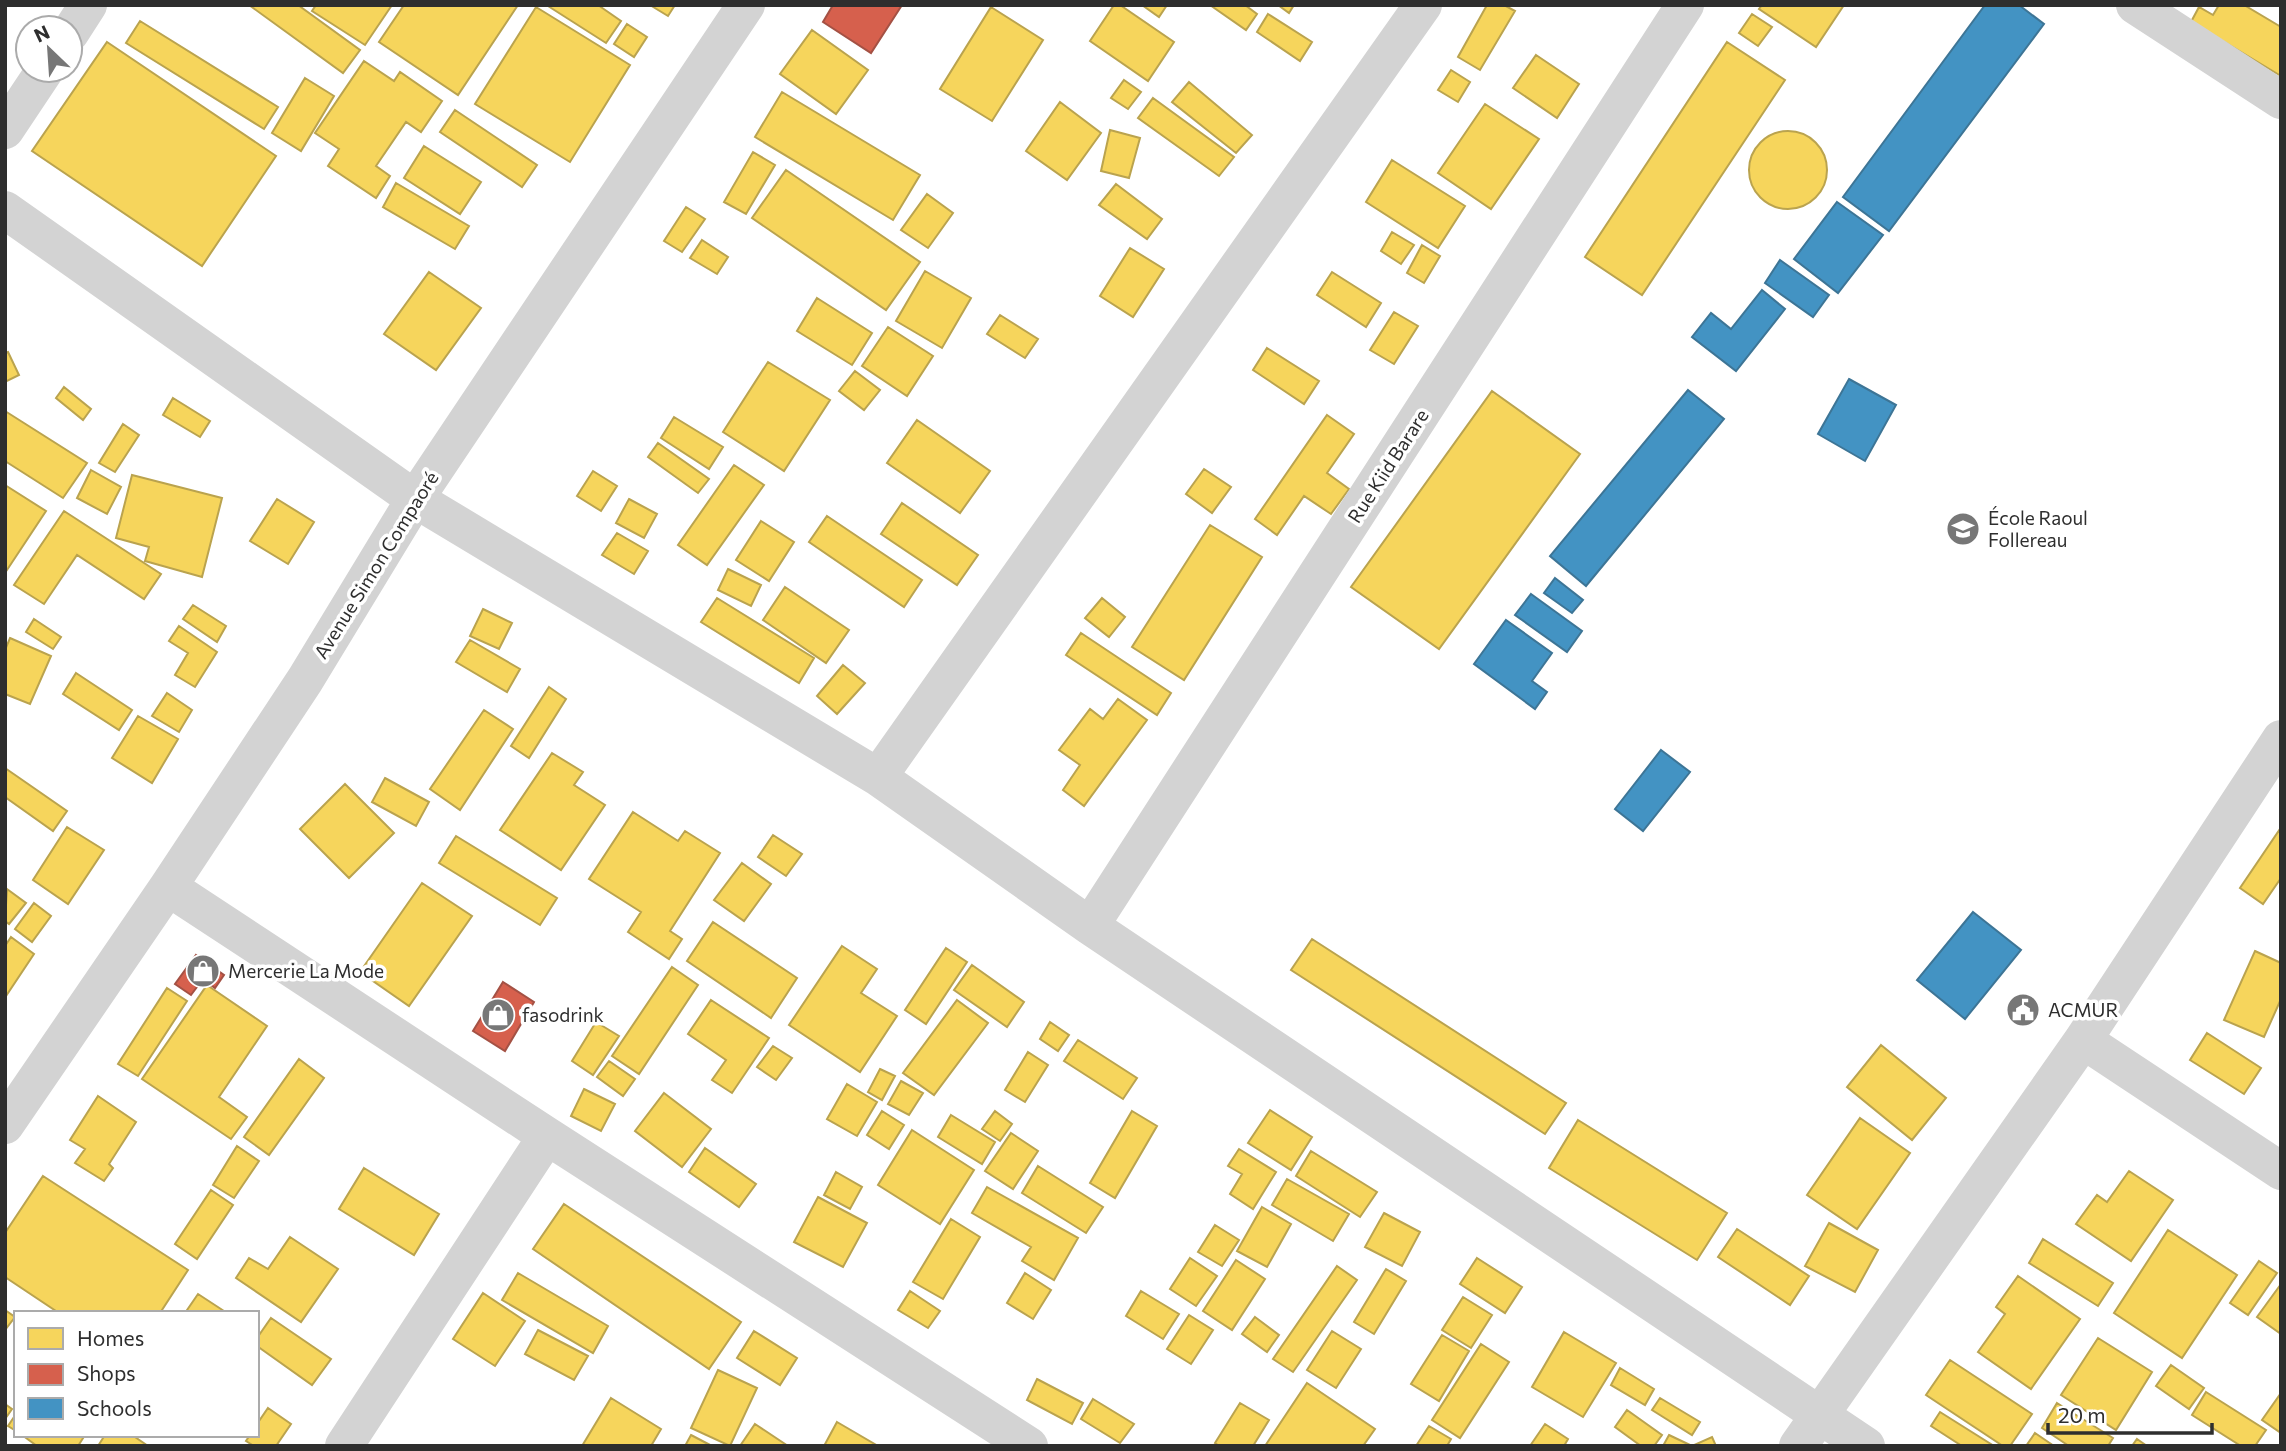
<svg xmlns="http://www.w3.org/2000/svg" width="2286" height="1451" viewBox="0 0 2286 1451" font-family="Commissioner,sans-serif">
	<rect width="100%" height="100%" fill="#fff"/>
	<!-- homes -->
	<path fill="#f6d55c" stroke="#baa34e" stroke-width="2" d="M249,5h49l62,45 -17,23z
		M316,5h76l-27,40 -53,-34z
		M404,5h114l-60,90 -79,-53z
		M598,5l23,16 -15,22 -58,-37z
		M650,5h25l-7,11z
		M1114,5h6l54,37 -26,39 -58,-40z
		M1142,5h25l-8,12z
		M1210,5h35l12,9 -11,16z
		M1278,5h16l-5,8z
		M1487,5h17l11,6 -35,59 -22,-13z
		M1762,5h82l-28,42 -57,-38z
		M2219,5h25l37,22v49l-90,-54 8,-15 14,8z
		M536,7l94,58 -60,97 -95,-58z
		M991,7l52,33 -51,81 -52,-32z
		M1268,14l44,28 -12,19 -43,-29z
		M1752,14l20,13 -14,19 -19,-13z
		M140,21l138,86 -14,22 -138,-86z
		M627,24l20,13 -13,20 -20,-13z
		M812,30l56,40 -32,44 -56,-40z
		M107,42l169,114 -74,110 -170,-115z
		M1727,42l58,38 -143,215 -57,-38z
		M1536,55l43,29 -22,34 -44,-30z
		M364,61l30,20 6,-9 42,29 -21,31 -15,-10 -30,44 14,10 -14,22 -48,-32 11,-17 -24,-16z
		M1451,70l19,12 -12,20 -20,-12z
		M305,78l29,18 -33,55 -29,-18z
		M1124,80l17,12 -13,17 -17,-11z
		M1189,82l63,53 -16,18 -64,-51z
		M782,92l138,83 -27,45 -138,-83z
		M1153,98l81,59 -15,19 -81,-58z
		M1060,102l41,31 -34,47 -41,-29z
		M1485,104l54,35 -48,70 -53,-36z
		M455,110l82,55 -15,22 -82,-55z
		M1110,130l30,8 -11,40 -28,-7z
		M1749 170a39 39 0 1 1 78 0a39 39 0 1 1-78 0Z
		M424,146l57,36 -21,32 -56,-36z
		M753,152l22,13 -29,49 -22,-12z
		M1392,160l73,46 -27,42 -72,-46z
		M786,170l134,92 -34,48 -134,-92z
		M396,183l73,43 -14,23 -72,-42z
		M1116,184l46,35 -15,20 -48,-34z
		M927,194l26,19 -25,35 -27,-18z
		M686,207l19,12 -23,33 -18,-11z
		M1392,232l22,13 -13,19 -20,-13z
		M702,240l26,17 -11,17 -27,-16z
		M1422,245l18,11 -16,27 -17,-10z
		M1130,248l34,21 -31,48 -33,-21z
		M925,271l46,27 -29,50 -46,-27z
		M429,272l52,36 -45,62 -52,-36z
		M1332,272l49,31 -15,24 -49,-32z
		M817,298l55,35 -20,32 -55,-34z
		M1394,312l24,14 -24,38 -24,-14z
		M1000,315l38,24 -13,19 -38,-24z
		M888,327l45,29 -26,40 -45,-30z
		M1267,348l52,33 -15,23 -51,-34z
		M8,352l11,23 -14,7v-29z
		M768,362l62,38 -46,71 -61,-39z
		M855,371l25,19 -16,20 -25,-19z
		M64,387l27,22 -8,11 -27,-22z
		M1492,391l88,63 -141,195 -88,-62z
		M173,398l37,23 -10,16 -37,-22z
		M5,411l82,52 -24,35 -58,-37z
		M1327,415l27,19 -27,39 22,16 -18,25 -27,-18 -27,39 -22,-16z
		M674,417l49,30 -14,22 -48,-31z
		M917,420l73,51 -30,42 -73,-50z
		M123,424l16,11 -24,37 -16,-9z
		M658,443l51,36 -11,14 -50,-36z
		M734,465l30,20 -57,80 -29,-20z
		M1204,469l27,18 -19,26 -26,-19z
		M91,470l30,17 -14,27 -30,-16z
		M593,471l24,15 -16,25 -24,-15z
		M132,475l90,23 -20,79 -57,-16 4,-14 -33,-9z
		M5,485l41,26 -41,62z
		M277,499l37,23 -26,42 -38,-23z
		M629,499l28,15 -13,24 -28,-15z
		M902,503l76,52 -21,30 -76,-51z
		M64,511l97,63 -17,25 -67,-44 -33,49 -30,-19z
		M827,516l95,64 -18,27 -95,-65z
		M761,521l33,21 -25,39 -33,-21z
		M1210,525l52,32 -78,123 -52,-33z
		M617,533l31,18 -14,23 -32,-19z
		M728,569l33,16 -10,21 -33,-16z
		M785,587l64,43 -23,33 -63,-43z
		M717,598l97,60 -15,25 -98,-61z
		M1102,598l23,19 -16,20 -24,-19z
		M193,605l33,21 -9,16 -34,-23z
		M483,609l29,14 -13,26 -29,-13z
		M34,619l27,18 -8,12 -27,-17z
		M179,626l38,26 -22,35 -20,-12 13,-22 -19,-12z
		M1081,633l90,60 -14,22 -91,-60z
		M10,638l41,18 -21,48 -25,-10v-44z
		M470,640l50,29 -13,23 -51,-30z
		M843,665l22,18 -28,31 -20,-18z
		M76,673l56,37 -13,20 -56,-36z
		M549,687l17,12 -37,59 -18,-12z
		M167,693l25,17 -13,22 -27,-16z
		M1118,699l29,21 -63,86 -21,-16 17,-25 -21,-15 31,-41 13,10z
		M484,710l29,19 -53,81 -30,-21z
		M138,716l40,23 -26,44 -40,-25z
		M552,753l31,19 -9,13 31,20 -44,65 -61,-40z
		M5,768l62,43 -14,20 -48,-34z
		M385,778l44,24 -13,24 -44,-24z
		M345,784l49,49 -45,45 -49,-49z
		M633,812l45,29 7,-10 35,22 -50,78 12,8 -13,20 -41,-27 13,-20 -52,-33z
		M67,827l37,23 -36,54 -35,-24z
		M2280,829l1,49 -18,26 -23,-16z
		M773,835l29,19 -16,22 -28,-19z
		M456,836l101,62 -17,27 -101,-62z
		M742,863l29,21 -27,37 -30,-21z
		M422,883l50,33 -63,90 -49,-34z
		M7,889l19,14 -17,21 -4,-3z
		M34,903l17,13 -19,26 -17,-13z
		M713,922l84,56 -26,40 -84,-57z
		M11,937l23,17 -28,42 -1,-50z
		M1312,939l254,164 -21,31 -254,-164z
		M842,946l35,23 -16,24 36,23 -37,56 -71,-47z
		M946,948l21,14 -41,62 -21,-14z
		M2255,951l26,12v36l-17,38 -40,-17z
		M972,965l52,37 -17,25 -53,-37z
		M672,967l26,18 -59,89 -27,-18z
		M207,985l60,41 -48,71 28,20 -16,22 -89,-60z
		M167,988l20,13 -49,75 -20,-12z
		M711,1000l58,38 -37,55 -20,-13 14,-20 -38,-26z
		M957,1000l31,23 -54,72 -31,-22z
		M596,1022l23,14 -26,39 -21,-14z
		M1050,1022l19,13 -11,16 -18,-12z
		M2207,1033l54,35 -17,26 -54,-34z
		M1078,1040l59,38 -14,21 -59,-38z
		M1881,1045l65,53 -34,42 -65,-53z
		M773,1046l19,12 -16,22 -19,-13z
		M1028,1052l20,13 -23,37 -20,-12z
		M299,1059l25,19 -55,77 -25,-18z
		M609,1061l26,18 -12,17 -26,-19z
		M880,1069l15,7 -13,24 -14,-8z
		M901,1081l22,12 -14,22 -21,-11z
		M847,1084l30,18 -20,34 -30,-17z
		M584,1089l31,15 -14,27 -30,-15z
		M664,1093l47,36 -29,38 -47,-36z
		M98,1096l38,26 -27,42 4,4 -9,13 -29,-18 10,-14 -15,-9z
		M1270,1110l42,27 -21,33 -43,-27z
		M882,1111l22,14 -15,24 -22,-14z
		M995,1111l17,13 -12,17 -18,-12z
		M1132,1111l25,15 -42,72 -25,-15z
		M951,1115l44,27 -13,22 -44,-27z
		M1860,1118l50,35 -53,76 -50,-34z
		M1578,1120l149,93 -30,47 -148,-92z
		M912,1130l62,40 -34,54 -62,-39z
		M1011,1133l27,18 -25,38 -28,-18z
		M237,1146l22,15 -25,37 -21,-13z
		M705,1148l51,36 -17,23 -50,-35z
		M1239,1149l37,23 -23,37 -23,-15 12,-20 -14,-8z
		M1311,1151l66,41 -17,25 -64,-41z
		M1038,1166l65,41 -17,26 -64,-40z
		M364,1168l75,46 -25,41 -75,-46z
		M2129,1171l44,29 -42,61 -55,-37 21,-29 10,7z
		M836,1172l26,15 -12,22 -26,-14z
		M43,1176l145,94 -28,43h-101l-54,-36v-44z
		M1287,1179l62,35 -16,27 -61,-36z
		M987,1187l91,51 -24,42 -32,-19 9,-14 -59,-34z
		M211,1190l22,15 -36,54 -22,-15z
		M818,1197l49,26 -24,44 -49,-25z
		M564,1204l177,118 -32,47 -176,-120z
		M1262,1207l29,17 -24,43 -30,-16z
		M1384,1213l36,19 -18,34 -37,-19z
		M951,1219l29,18 -37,62 -30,-17z
		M1829,1223l49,27 -23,42 -50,-26z
		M1215,1225l24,15 -17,26 -24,-14z
		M1737,1229l72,47 -19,29 -72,-48z
		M2168,1230l69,45 -55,83 -68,-45z
		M290,1237l48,32 -37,53 -65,-44 13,-20 19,11z
		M2043,1239l70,44 -15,23 -69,-43z
		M1190,1258l27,18 -21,30 -26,-17z
		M1477,1258l45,29 -17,26 -45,-29z
		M1236,1260l29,19 -33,51 -29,-19z
		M2259,1261l18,12 -29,42 -18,-12z
		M1337,1266l20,14 -64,92 -20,-13z
		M1386,1269l20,12 -32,53 -20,-12z
		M518,1273l90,53 -15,27 -91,-53z
		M1025,1273l26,17 -18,29 -26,-16z
		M2018,1276l62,43 -49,70 -53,-37 27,-38 -9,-7z
		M2281,1284v50l-24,-17z
		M910,1291l30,20 -12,17 -30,-18z
		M1141,1291l38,23 -16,25 -37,-23z
		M483,1293l42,28 -30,45 -42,-27z
		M198,1294l26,17 -1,2h-38z
		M1463,1297l29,18 -21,33 -29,-18z
		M5,1310l10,7 -10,13z
		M1189,1315l24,15 -22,34 -24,-15z
		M1255,1317l24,18 -12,17 -25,-18z
		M271,1318l60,41 -19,26 -55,-39v-8z
		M538,1330l50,26 -14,24 -49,-26z
		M754,1331l43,27 -17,27 -43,-27z
		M1332,1331l29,18 -25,39 -29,-18z
		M1564,1332l52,31 -33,54 -51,-30z
		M1442,1335l27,16 -30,50 -28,-17z
		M2098,1338l54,34 -36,58 -55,-35z
		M1481,1344l28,18 -49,76 -28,-18z
		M1950,1360l82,54 -22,32h-7l-77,-51z
		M2171,1365l33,23 -15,21 -33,-23z
		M1620,1368l34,21 -9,16 -34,-20z
		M718,1370l39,18 -27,58 -39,-18z
		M1037,1379l46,24 -11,21 -45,-24z
		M1307,1383l68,46 -12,17h-98z
		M2206,1392l60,38 -11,16h-14l-49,-31z
		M2281,1393v40l-19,-13z
		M611,1398l50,31 -10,17h-69z
		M1660,1398l40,24 -8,13 -40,-25z
		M1093,1399l41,25 -14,19 -39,-24z
		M1240,1403l29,17 -16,26h-34l-4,-3z
		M2057,1403l56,35 -5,8h-39l-27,-18z
		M5,1404l7,5 -7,10z
		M268,1408l23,16 -15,22h-22l-8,-5 4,-6h7v-11z
		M1627,1410l35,25 -8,11h-13l-26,-19z
		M1940,1412l54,34h-32l-31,-20z
		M16,1414v17l-8,-5z
		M837,1422l41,24h-54z
		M755,1424l33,22h-48z
		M1545,1424l23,15 -4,7h-34z
		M1429,1426l22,13 -4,7h-31z
		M2035,1433l19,13h-28z
		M22,1435h63l-7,11h-41z
		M105,1435h27l16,11h-50z
		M691,1435l21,11h-27z
		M1669,1435l21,10 -27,1z
		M1712,1437l4,9h-21l-1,-1z
		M2137,1439l10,7h-15z"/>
	<!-- shops -->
	<path fill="#d6604d" stroke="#a45144" stroke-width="2" d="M833,5h69l-31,48 -48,-31z
		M196,955l28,20 -9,13 -12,-9 -12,16 -16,-11z
		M503,982l31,20 -29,49 -32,-20z"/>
	<!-- schools -->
	<path fill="#4393c3" stroke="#3d7596" stroke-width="2" d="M1985,5h34l25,19 -155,207 -46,-34z
		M1837,202l46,33 -45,58 -44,-34z
		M1780,260l49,35 -16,22 -48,-34z
		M1762,290l23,19 -49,62 -44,-34 19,-24 20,16z
		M1849,379l47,26 -31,56 -47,-27z
		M1688,390l36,29 -138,167 -36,-30z
		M1555,578l28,22 -11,13 -28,-20z
		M1531,594l51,37 -15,21 -52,-37z
		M1506,620l46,33 -20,28 15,11 -12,17 -61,-45z
		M1661,750l29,22 -47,59 -28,-22z
		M1973,912l48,38 -56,69 -48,-39z"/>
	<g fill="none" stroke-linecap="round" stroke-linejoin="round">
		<!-- minor -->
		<path stroke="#d3d3d3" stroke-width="38" d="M2135,5l146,95
			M70,33l18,-28
			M5,130l40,-60
			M5,210l410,289 463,278 212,149 776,520
			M878,777l545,-772
			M168,887l379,249 482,310
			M1090,926l595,-921
			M2083,1040l198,131
			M5,1125l163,-238 137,-207 110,-181 331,-494
			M344,1446l203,-310
			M1798,1446l285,-406 198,-301"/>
	</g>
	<!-- icons -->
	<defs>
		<symbol id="school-disc" viewBox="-11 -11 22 22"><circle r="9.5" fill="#777" stroke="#fff"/><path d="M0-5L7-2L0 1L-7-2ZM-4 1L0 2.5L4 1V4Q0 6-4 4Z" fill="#fff"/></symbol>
		<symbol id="shop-disc" viewBox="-11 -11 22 22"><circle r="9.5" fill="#777" stroke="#fff"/><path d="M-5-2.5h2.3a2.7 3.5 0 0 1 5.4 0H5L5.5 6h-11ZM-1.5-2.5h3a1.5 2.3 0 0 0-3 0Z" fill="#fff"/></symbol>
		<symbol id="civic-disc" viewBox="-11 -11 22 22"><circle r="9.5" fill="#777" stroke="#fff"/><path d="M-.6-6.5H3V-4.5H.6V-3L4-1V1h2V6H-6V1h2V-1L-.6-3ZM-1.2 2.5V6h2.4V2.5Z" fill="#fff"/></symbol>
	</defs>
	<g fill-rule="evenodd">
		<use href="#school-disc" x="1944" y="510" width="38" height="38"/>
		<use href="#shop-disc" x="184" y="952" width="38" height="38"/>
		<use href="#civic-disc" x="2004" y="991" width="38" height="38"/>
		<use href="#shop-disc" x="479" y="996" width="38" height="38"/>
	</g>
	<g text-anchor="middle" stroke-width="7" stroke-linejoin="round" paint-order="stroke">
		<!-- street labels -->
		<g font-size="19" fill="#2e2e2e" stroke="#fff">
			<text transform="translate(1388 466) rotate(-57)" y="7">Rue Kiid Barare</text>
			<text transform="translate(376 565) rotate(-58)" y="7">Avenue Simon Compaoré</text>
		</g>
		<!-- poi labels -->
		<g font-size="19" fill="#2e2e2e" stroke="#fff" text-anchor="start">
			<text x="1988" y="525">École Raoul<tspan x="1988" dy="22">Follereau</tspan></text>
			<text x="228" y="978">Mercerie La Mode</text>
			<text x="2048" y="1017">ACMUR</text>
			<text x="522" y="1022">fasodrink</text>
		</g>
	</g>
	<!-- border -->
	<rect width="2286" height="1451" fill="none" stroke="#2e2e2e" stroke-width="14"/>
	<!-- legend -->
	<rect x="14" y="1311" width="245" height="126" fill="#ffffff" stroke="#ababab" stroke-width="2"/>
	<rect x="28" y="1328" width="35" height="21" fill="#f6d55c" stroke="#ababab" stroke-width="2"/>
	<text x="77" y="1346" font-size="21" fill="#2e2e2e">Homes</text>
	<rect x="28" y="1364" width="35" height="21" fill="#d6604d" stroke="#ababab" stroke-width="2"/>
	<text x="77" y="1381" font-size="21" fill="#2e2e2e">Shops</text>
	<rect x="28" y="1398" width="35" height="21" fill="#4393c3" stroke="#ababab" stroke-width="2"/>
	<text x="77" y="1416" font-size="21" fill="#2e2e2e">Schools</text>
	<!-- north arrow -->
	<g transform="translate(49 49) rotate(335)"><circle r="33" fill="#ffffff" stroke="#ababab" stroke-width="2"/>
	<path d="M0-5L12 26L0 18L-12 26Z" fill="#777777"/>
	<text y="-10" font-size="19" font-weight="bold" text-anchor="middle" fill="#2e2e2e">N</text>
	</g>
	<!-- scale -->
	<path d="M2048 1423v10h164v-10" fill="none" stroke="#2e2e2e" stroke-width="3.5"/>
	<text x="2058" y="1423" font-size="21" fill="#2e2e2e" stroke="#ffffff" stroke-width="5" paint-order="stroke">20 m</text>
</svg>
